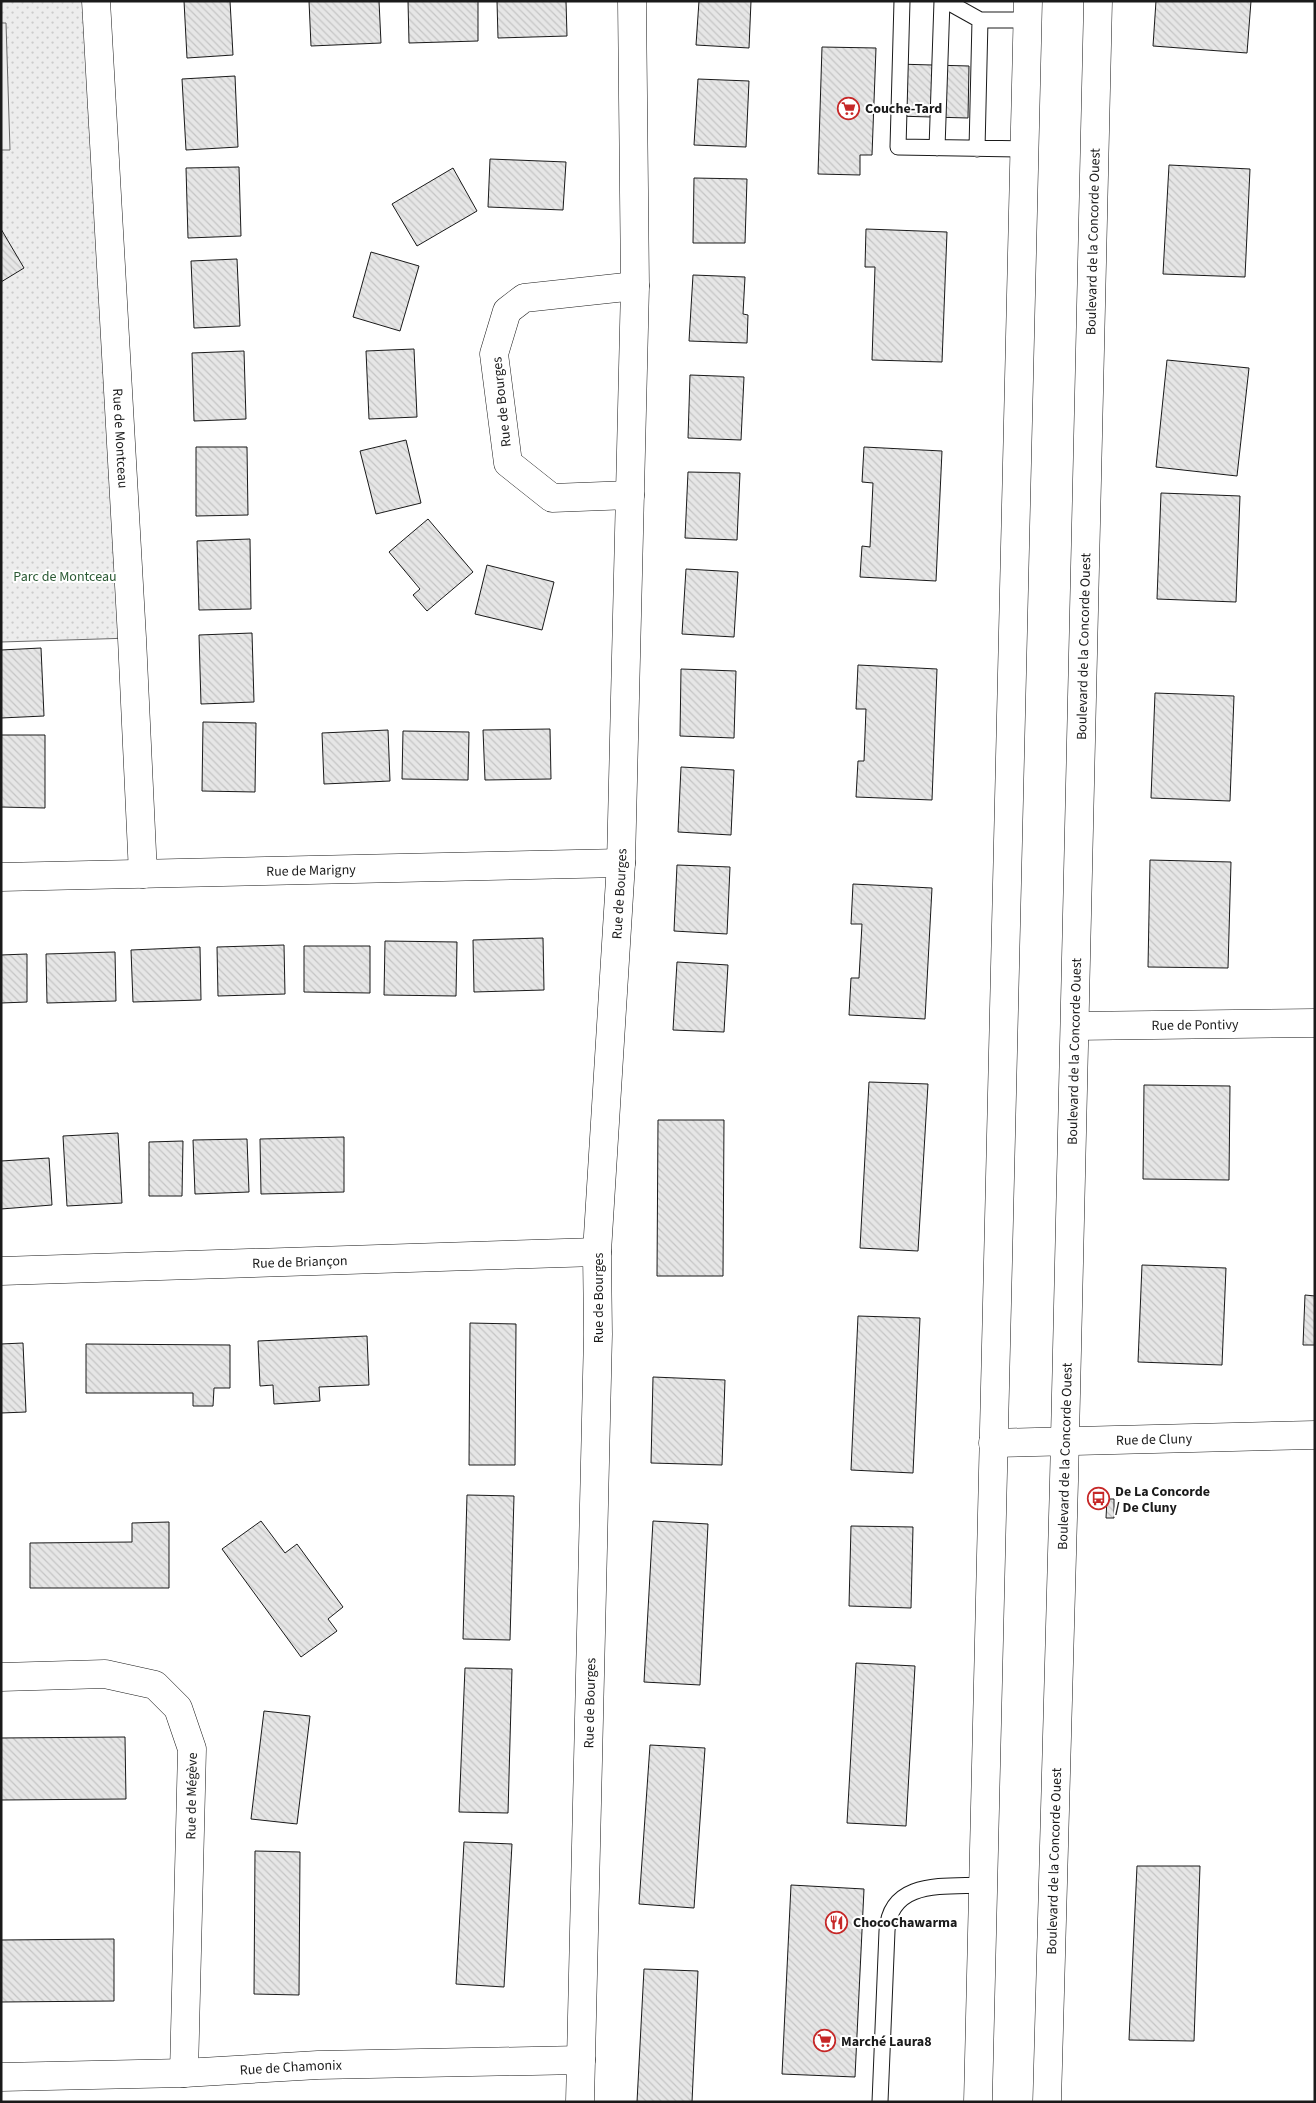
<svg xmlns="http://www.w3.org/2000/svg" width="1316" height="2103" viewBox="0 0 1316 2103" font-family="'Source Sans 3',sans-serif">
	<defs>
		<pattern id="park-dots" width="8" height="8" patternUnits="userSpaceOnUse" patternTransform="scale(1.25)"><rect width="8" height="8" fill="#ededed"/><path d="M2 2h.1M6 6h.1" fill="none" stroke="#cbcbcb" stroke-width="1.8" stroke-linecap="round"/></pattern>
		<pattern id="building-back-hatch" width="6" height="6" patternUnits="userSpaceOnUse" patternTransform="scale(1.25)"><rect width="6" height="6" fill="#e6e6e6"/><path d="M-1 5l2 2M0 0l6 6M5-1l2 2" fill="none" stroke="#c5c5c5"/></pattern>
	</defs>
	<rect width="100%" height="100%" fill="#fff"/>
	<!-- park -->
	<path fill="url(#park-dots)" stroke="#6a6a6a" d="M1,1h95l36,637 -131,4z"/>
	<!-- pitch -->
	<path fill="#ededed" stroke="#6a6a6a" d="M1,23h5l4,127h-9z"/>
	<!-- building -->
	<path fill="url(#building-back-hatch)" stroke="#1a1a1a" d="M184,1h46l3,54 -46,3z
		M309,1h70l2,42 -70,3z
		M408,1h70v40l-69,2z
		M497,1h69l1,35 -69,2z
		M699,1h52l-2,47 -53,-3z
		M1156,1h95l-4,52 -94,-7z
		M822,47l54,1 -4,107h-12v20l-42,-1z
		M896,64l73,2 -1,52 -73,-2z
		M235,76l3,71 -52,3 -4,-71z
		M698,79l51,2 -3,66 -52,-2z
		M490,159l76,3 -3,48 -75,-3z
		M1169,165l81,4 -5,108 -82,-3z
		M239,167l2,69 -53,2 -2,-70z
		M453,168l24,43 -60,35 -25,-42z
		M694,178l53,1 -2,64h-52z
		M1,229l23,39 -23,14z
		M866,229l81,3 -5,130 -70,-2 3,-93h-10z
		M371,252l48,14 -19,65 -47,-14z
		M237,259l3,67 -46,2 -3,-67z
		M693,275l52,2 -2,37 5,1 -1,28 -58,-2z
		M414,349l3,68 -48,2 -3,-68z
		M244,351l2,68 -52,2 -2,-68z
		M1167,360l82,8 -12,108 -81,-9z
		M690,375l54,2 -3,63 -53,-2z
		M406,440l15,63 -45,11 -16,-63z
		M196,447h51l1,68 -52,1z
		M864,447l78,4 -6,130 -76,-4 2,-31 8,1 3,-64 -11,-1z
		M688,472l52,1 -3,67 -52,-2z
		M1161,493l79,3 -4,106 -79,-3z
		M428,519l45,53 -46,39 -14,-16 7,-6 -31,-37z
		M250,539l1,70 -52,1 -2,-69z
		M487,565l67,17 -12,48 -67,-16z
		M686,569l52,3 -4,65 -52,-3z
		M252,633l2,69 -53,2 -2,-69z
		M41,648l3,68 -43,2v-68z
		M858,665l79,4 -5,131 -76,-3 2,-36h6l2,-52h-10z
		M681,669l55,2 -2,67 -54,-2z
		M1155,693l79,3 -4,105 -79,-3z
		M203,722l53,1 -1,69 -53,-1z
		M550,729l1,50 -66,1 -2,-50z
		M388,730l2,51 -66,3 -2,-51z
		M403,731l66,1 -1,48 -66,-1z
		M1,735h44v73l-44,-1z
		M681,767l53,3 -3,65 -53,-3z
		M1150,860l81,2 -3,106 -80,-1z
		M677,865l53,2 -3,67 -53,-3z
		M853,884l79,4 -7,131 -76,-4 2,-37h8l3,-54h-11z
		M543,938l1,52 -70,2 -1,-52z
		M385,941l72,1 -1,54 -72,-1z
		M284,945l1,49 -67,2 -1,-49z
		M304,946h66v47l-66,-1z
		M200,947l1,53 -68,2 -2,-52z
		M115,952l1,49 -69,2 -1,-49z
		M27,954v48l-26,1v-48z
		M677,962l51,3 -4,67 -51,-2z
		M869,1082l59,2 -10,167 -58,-3z
		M1144,1085l86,1 -1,94 -86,-1z
		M658,1120h66l-1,156h-66z
		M118,1133l4,70 -55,3 -4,-70z
		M344,1137v55l-83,2 -1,-55z
		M247,1139l2,53 -54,2 -2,-54z
		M183,1141l-1,55h-33v-54z
		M49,1158l3,47 -51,4v-48z
		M1142,1265l84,3 -4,97 -84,-3z
		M1305,1295l10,1v49h-12z
		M858,1316l62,2 -7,155 -62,-3z
		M470,1323l46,1 -1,141h-46z
		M367,1336l2,49 -50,2 1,14 -46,3 -1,-19 -13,1 -2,-45z
		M23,1343l3,69 -25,1v-69z
		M86,1344l144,1v43h-16l-1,18h-20v-13h-107z
		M653,1377l72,3 -3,85 -71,-2z
		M467,1495l47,1 -4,144 -47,-1z
		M1107,1499h7v19h-8z
		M261,1521l24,32 12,-9 46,63 -15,12 9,12 -36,26 -79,-108z
		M653,1521l55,3 -8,161 -56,-3z
		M169,1522v66h-139v-45l102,-1v-19z
		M851,1526l62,1 -2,81 -62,-2z
		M856,1663l59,3 -9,160 -59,-3z
		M465,1668l47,1 -4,144 -49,-1z
		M264,1711l46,5 -13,108 -46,-5z
		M125,1737l1,62 -125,1v-62z
		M650,1745l55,3 -11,160 -55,-4z
		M464,1842l48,2 -8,143 -48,-3z
		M255,1851l45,1 -1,143 -45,-1z
		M1137,1866h63l-6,175 -65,-1z
		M791,1885l73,4 -9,188 -73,-3z
		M114,1939v62l-113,1v-62z
		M644,1969l54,2 -6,131h-55z"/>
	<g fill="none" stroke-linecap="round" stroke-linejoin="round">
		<defs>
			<path id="service" d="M902,1l-4,146 128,2
				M946,1l34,19h48
				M937,148l5,-147
				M977,149l3,-129
				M880,2102l7,-171c3,-52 58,-44 96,-46"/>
			<g id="minor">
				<path id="s1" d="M96,1l36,637 11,236"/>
				<path d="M630,495l-78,3 -44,-35 -14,-109 13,-43 17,-13 111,-12"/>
				<path id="s2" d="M1,877l620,-14"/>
				<path id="s3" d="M1075,1026l240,-3"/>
				<path id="s4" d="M1,1271l596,-19"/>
				<path id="s5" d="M993,1443l322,-8"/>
				<path d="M1,1677l104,-3 50,11 23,23 14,41 -8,324"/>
				<path id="s6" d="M1,2077l183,-4 134,-8 263,-5"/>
				<path id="s7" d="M580,2102l18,-768 -1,-82 24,-389 14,-577 -3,-285"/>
			</g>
			<g id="tertiary">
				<path d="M978,2102l50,-2101"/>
				<path id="s8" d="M1047,2102l17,-621 34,-1480"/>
			</g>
		</defs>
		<!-- service casing -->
		<use href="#service" stroke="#1a1a1a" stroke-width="17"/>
		<!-- minor casing -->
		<use href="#minor" stroke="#1a1a1a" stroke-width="29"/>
		<!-- tertiary casing -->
		<use href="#tertiary" stroke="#1a1a1a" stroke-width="29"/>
		<!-- service -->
		<use href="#service" stroke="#fff" stroke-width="15"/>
		<!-- minor -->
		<use href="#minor" stroke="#fff" stroke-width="28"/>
		<!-- tertiary -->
		<use href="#tertiary" stroke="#fff" stroke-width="28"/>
	</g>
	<!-- icons -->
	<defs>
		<symbol id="supermarket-ring" viewBox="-11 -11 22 22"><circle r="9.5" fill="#fff" stroke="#c62828" stroke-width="1.5"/><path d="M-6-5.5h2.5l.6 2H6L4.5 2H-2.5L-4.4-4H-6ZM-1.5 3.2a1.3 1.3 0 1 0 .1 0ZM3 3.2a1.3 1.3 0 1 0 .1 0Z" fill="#c62828"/></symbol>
		<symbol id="bus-ring" viewBox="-11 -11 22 22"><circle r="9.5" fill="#fff" stroke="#c62828" stroke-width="1.5"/><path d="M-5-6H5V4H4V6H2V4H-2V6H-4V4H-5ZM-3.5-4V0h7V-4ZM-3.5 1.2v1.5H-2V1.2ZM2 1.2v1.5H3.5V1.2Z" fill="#c62828"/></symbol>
		<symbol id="restaurant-ring" viewBox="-11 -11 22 22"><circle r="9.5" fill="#fff" stroke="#c62828" stroke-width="1.5"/><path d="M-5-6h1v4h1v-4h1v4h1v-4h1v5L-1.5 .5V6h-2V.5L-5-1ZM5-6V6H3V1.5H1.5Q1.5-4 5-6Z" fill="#c62828"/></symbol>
	</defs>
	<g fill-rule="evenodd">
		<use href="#supermarket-ring" x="836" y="96" width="25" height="25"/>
		<use href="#bus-ring" x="1086" y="1486" width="25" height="25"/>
		<use href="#restaurant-ring" x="824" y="1910" width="25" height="25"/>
		<use href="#supermarket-ring" x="812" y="2028" width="25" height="25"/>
	</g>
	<g text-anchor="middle" stroke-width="4" stroke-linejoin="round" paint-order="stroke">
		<!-- poi labels -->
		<g font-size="14" font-weight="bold" fill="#1a1a1a" stroke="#fff" text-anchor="start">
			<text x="865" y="113">Couche-Tard</text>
			<text x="1115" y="1496">De La Concorde<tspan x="1115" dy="16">/ De Cluny</tspan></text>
			<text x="853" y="1927">ChocoChawarma</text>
			<text x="841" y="2046">Marché Laura8</text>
		</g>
		<!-- street labels -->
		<g font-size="14" fill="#1a1a1a" stroke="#fff">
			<text dy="5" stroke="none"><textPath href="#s8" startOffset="1861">Boulevard de la Concorde Ouest</textPath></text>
			<text transform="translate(501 402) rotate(-96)" y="5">Rue de Bourges</text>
			<text dy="5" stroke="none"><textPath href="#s1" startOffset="438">Rue de Montceau</textPath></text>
			<text dy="5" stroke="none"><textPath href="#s8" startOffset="1456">Boulevard de la Concorde Ouest</textPath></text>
			<text dy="5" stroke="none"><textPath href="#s2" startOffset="310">Rue de Marigny</textPath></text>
			<text dy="5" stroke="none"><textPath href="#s7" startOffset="1209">Rue de Bourges</textPath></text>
			<text dy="5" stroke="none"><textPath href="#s3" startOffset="120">Rue de Pontivy</textPath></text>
			<text dy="5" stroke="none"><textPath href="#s8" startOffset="1051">Boulevard de la Concorde Ouest</textPath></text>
			<text dy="5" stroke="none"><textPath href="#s4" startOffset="299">Rue de Briançon</textPath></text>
			<text transform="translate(598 1298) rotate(-90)" y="5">Rue de Bourges</text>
			<text dy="5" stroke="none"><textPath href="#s5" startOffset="161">Rue de Cluny</textPath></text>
			<text dy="5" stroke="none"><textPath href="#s8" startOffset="646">Boulevard de la Concorde Ouest</textPath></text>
			<text dy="5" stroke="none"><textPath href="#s7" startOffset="399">Rue de Bourges</textPath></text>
			<text transform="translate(191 1796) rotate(-89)" y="5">Rue de Mégève</text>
			<text dy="5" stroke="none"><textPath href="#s8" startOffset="241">Boulevard de la Concorde Ouest</textPath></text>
			<text dy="5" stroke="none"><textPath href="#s6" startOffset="290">Rue de Chamonix</textPath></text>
		</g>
		<!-- park labels -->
		<g font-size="14" fill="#2b5a34" stroke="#fff">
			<text x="65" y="581">Parc de Montceau</text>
		</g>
	</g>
	<!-- border -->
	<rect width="1316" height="2103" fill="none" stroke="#1a1a1a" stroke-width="5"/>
</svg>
